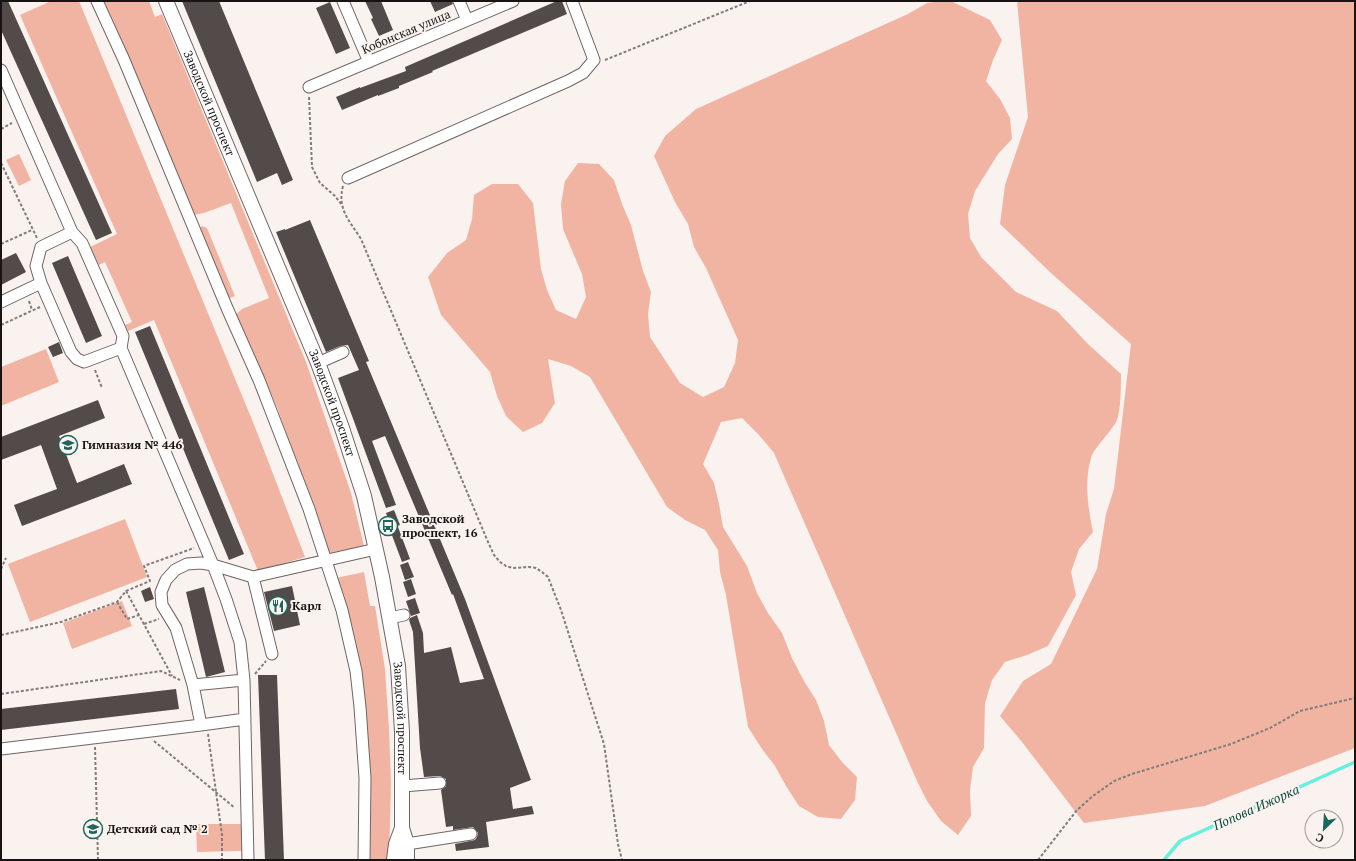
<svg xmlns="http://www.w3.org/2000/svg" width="1356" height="861" viewBox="0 0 1356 861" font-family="'PT Serif',serif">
	<rect width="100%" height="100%" fill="#faf2ef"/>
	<!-- green -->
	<path fill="#f2b4a2" d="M51,1h28l176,426 50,130 -47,14 -104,-251 -26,11 -3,-6 7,-3 -27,-60 -6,3 -9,-18 27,-13 -97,-219z
		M102,1h47l6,16 7,-3 144,348 45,131 13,53 -36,7 -51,-146 -42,-92 7,-6 27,-11 -38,-95 -27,10 -10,2z
		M943,1h8l39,19 12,20 -9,20 -7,21 14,18 10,19 2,21 -14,15 -23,37 -7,23 2,24 11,19 35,35 41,19 31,33 33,30c0,11 0,35 -4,46 -5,11 -24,29 -26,38 -7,24 -3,50 2,74l-14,17 -8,23 5,23 -28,51 -21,9 -22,7 -13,18 -7,23 -1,45 -11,19 -3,23 1,26 -13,19 -17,-14 -14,-20 -10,-20 -143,-328 -15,-18 -17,-17 -21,4 -18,42 11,19 5,21 4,23 24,39 10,27 11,20 14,20 10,25 12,23 12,19 8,21 5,24 13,17 15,15 -2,23 -14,19 -23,-2 -19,-11 -13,-20 -11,-20 -13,-17 -14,-22 -22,-132 -6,-23 -2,-22 -13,-20 -20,-10 -18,-13 -77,-130 -19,-11 -23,-7 7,44 -13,20 -19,9 -17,-16 -9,-20 -7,-24 -49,-57 -13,-38 19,-24 19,-13 6,-21 2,-24 18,-11h26l15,19 8,66 6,21 9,20 20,9 10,-22 -4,-23 -19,-45 -2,-25 4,-23 13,-18 21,1 15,16 8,24 9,21 12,46 8,21 -3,22 2,23 30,46 23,14 21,-10 11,-24 3,-23 -32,-72 -12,-21 -6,-23 -13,-22 -21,-46 11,-20 31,-27 212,-95 19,-11z
		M1017,1h338v747l-150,58 -121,17 -62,-81 -22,-26 23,-35 28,-17 46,-95 9,-55 8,-25 17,-145 -80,-71 -51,-49 5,-39 23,-68z
		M19,154l12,26 -12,6 -13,-26z
		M202,226l5,2 28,68 -7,3 -29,-70z
		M46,349l13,33 -58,24v-39z
		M125,519l22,58 -117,45 -22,-58z
		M364,572l6,34h5l10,63 4,60 2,54 -2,77h-21l1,-70 -33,-212z
		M122,601l10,25 -60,23 -9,-26z
		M196,824h46v27l-45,1z"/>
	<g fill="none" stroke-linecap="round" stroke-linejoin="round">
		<!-- stream -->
		<path stroke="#67f0dd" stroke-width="3.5" d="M1164,860l16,-19 175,-79"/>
	</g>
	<!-- building -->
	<path fill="#524b49" d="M1,1h7l104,232 -16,7 -95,-210z
		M182,1h37l74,179 -11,5 -5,-12 -20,9z
		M365,1h16l12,29 -14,6 -8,-17 2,-1z
		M430,1h22l1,3 -18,8z
		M557,1h5l5,13 -135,57 1,1 -34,14v2l-21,8v-1l-36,15 -6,-13 24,-10v1l46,-17 -1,-4z
		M330,2l20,46 -14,6 -20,-46z
		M310,220l59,141 -3,1 99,237 66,181 -21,8 3,21 19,-3 2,8 -48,8 3,25 -33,4 -1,-7 20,-4 2,-3 1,-4 -5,-6 -20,3v-4l-7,1 -5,-37 5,-4v-7l-6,-3 -16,1 -4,-29 -7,-116 -4,-12 1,-2 7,-3 6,18 1,20 27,-6 9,36 24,-4 -31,-85 -1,1 -67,-159 -13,5 24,64 -10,3 -48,-130 21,-8 -11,-25 -8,1 -14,6 -50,-120 9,-3v1z
		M16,253l10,19 -25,13v-25z
		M68,256l34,80 -16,7 -34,-80z
		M150,326l94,228 -15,6 -94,-228z
		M59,342l4,11 -10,4 -5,-10z
		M98,400l7,18 -46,18 18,47 47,-19 8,20 -110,42 -8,-21 43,-16 -16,-44 -40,15v-23z
		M394,510l6,15 -9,3 -5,-15z
		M398,527l12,32 -8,3 -12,-32z
		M408,562l6,15 -9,3 -5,-15z
		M411,579l5,15 -8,3 -5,-15z
		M292,586l8,39 -26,6 -10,-39z
		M150,587l4,12 -9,3 -4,-11z
		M204,587l21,85 -19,5 -20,-85z
		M415,598l5,15 -9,3 -5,-15z
		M258,675h19l7,185h-19z
		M176,689l3,20 -178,21v-21z"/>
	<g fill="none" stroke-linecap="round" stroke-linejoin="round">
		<defs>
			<path id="minor" d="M97,1l27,59 103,248 32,72 50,129 33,101 14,61 4,36 5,71 -1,82
				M343,1l26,61
				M459,1l8,19
				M1,70l71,162 10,11 41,93 -2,12 92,217 40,12 123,-28
				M309,87l204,-86
				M348,178l220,-97 15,-8 11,-13 -22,-59
				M41,283l30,69 6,7 7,3 37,-14
				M1,302l40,-19 -5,-17 5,-19 31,-15
				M318,363l25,-11
				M253,577l19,77
				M389,618l15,-3
				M193,685l51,-5
				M245,719l-44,6 -8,-40 -17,-57 -14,-23 -1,-13 5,-12 9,-10 12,-6 14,-1 12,2 13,34 14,43 4,38 4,180
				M1,749l200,-24
				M403,786l37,-3
				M399,844h8l64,-10"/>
			<g id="major">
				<path id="s1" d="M166,1l152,362 24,65 22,68 18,81 16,89 4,66v96l5,16v16"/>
				<path d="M394,860l2,-16 6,-16"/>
			</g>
		</defs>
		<!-- minor casing -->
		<use href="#minor" stroke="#6e6664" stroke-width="13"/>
		<!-- major casing -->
		<use href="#major" stroke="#6e6664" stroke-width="16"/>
		<!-- path -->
		<path stroke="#817c7a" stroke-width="2" stroke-dasharray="3 2" stroke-linecap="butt" d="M605,60l145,-59
			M309,97l3,70 8,16 15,13 6,8
			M1,129l11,-6
			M1,163l36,75
			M343,186c-6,23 6,34 18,53l127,303 6,13 6,7 6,4 7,2 16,-1 7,1 6,4 6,5 13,33 43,134 14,100 4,16
			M1,244l31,-14
			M29,301l3,9
			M1,325l39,-18
			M95,370l7,18
			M1,569l5,-11
			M126,591l46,85
			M117,602l10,17 12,-4
			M144,624l15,-5
			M1,635l60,-13 56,-20 9,-11 24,-10 -6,-15 50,-18
			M255,674l11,-13
			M1,694l160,-23 19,9
			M208,734l14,101v25
			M154,741l81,67
			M95,747l3,113
			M1038,860l39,-50 16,-14 21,-15 18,-7 99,-30 39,-16 30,-17 55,-13"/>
		<!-- minor -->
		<use href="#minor" stroke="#fff" stroke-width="11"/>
		<!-- major -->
		<use href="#major" stroke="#fff" stroke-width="14"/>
	</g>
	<!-- icons -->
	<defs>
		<symbol id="school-ring" viewBox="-11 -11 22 22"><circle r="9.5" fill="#faf2ef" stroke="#1d665d" stroke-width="1.5"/><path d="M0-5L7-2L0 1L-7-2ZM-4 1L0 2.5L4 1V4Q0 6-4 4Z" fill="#1d665d"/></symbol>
		<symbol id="bus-ring" viewBox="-11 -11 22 22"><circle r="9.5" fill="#faf2ef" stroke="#1d665d" stroke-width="1.5"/><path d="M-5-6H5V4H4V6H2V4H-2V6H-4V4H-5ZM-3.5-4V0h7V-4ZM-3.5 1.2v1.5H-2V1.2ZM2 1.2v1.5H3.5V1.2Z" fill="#1d665d"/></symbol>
		<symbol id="restaurant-ring" viewBox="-11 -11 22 22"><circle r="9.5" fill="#faf2ef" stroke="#1d665d" stroke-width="1.5"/><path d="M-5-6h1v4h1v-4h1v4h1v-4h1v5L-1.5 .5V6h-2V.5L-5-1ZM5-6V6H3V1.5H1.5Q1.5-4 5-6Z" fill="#1d665d"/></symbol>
	</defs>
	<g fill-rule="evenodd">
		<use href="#school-ring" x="57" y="434" width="22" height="22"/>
		<use href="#bus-ring" x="377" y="515" width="22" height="22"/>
		<use href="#restaurant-ring" x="267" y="595" width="22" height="22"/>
		<use href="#school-ring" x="82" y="818" width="22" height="22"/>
	</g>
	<g text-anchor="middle" stroke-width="4" stroke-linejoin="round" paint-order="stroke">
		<!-- street labels -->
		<g font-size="12" fill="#171413" stroke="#faf2ef">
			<text transform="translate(406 32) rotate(-23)" y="4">Кобонская улица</text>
			<text dy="4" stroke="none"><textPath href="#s1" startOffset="111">Заводской проспект</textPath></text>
			<text dy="4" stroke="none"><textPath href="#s1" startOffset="435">Заводской проспект</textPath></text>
			<text dy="4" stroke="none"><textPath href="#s1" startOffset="759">Заводской проспект</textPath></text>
		</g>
		<!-- poi labels -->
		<g font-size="12" font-weight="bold" fill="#171413" stroke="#faf2ef" text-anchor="start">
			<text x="82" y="449">Гимназия № 446</text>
			<text x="402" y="523">Заводской<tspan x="402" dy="14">проспект, 16</tspan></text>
			<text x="292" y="610">Карл</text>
			<text x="107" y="833">Детский сад № 2</text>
		</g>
		<!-- water labels -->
		<g font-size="13" font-style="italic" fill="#094942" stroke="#faf2ef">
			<text transform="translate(1256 807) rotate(-24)" y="5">Попова Ижорка</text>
		</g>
	</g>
	<!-- border -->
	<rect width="1356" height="861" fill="none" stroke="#171413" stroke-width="4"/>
	<!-- north arrow -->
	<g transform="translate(1324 829) rotate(205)"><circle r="19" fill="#faf2ef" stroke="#9f9997"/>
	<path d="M0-3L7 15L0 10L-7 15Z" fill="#1d665d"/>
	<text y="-6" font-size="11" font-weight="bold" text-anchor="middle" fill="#171413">С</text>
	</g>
</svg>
